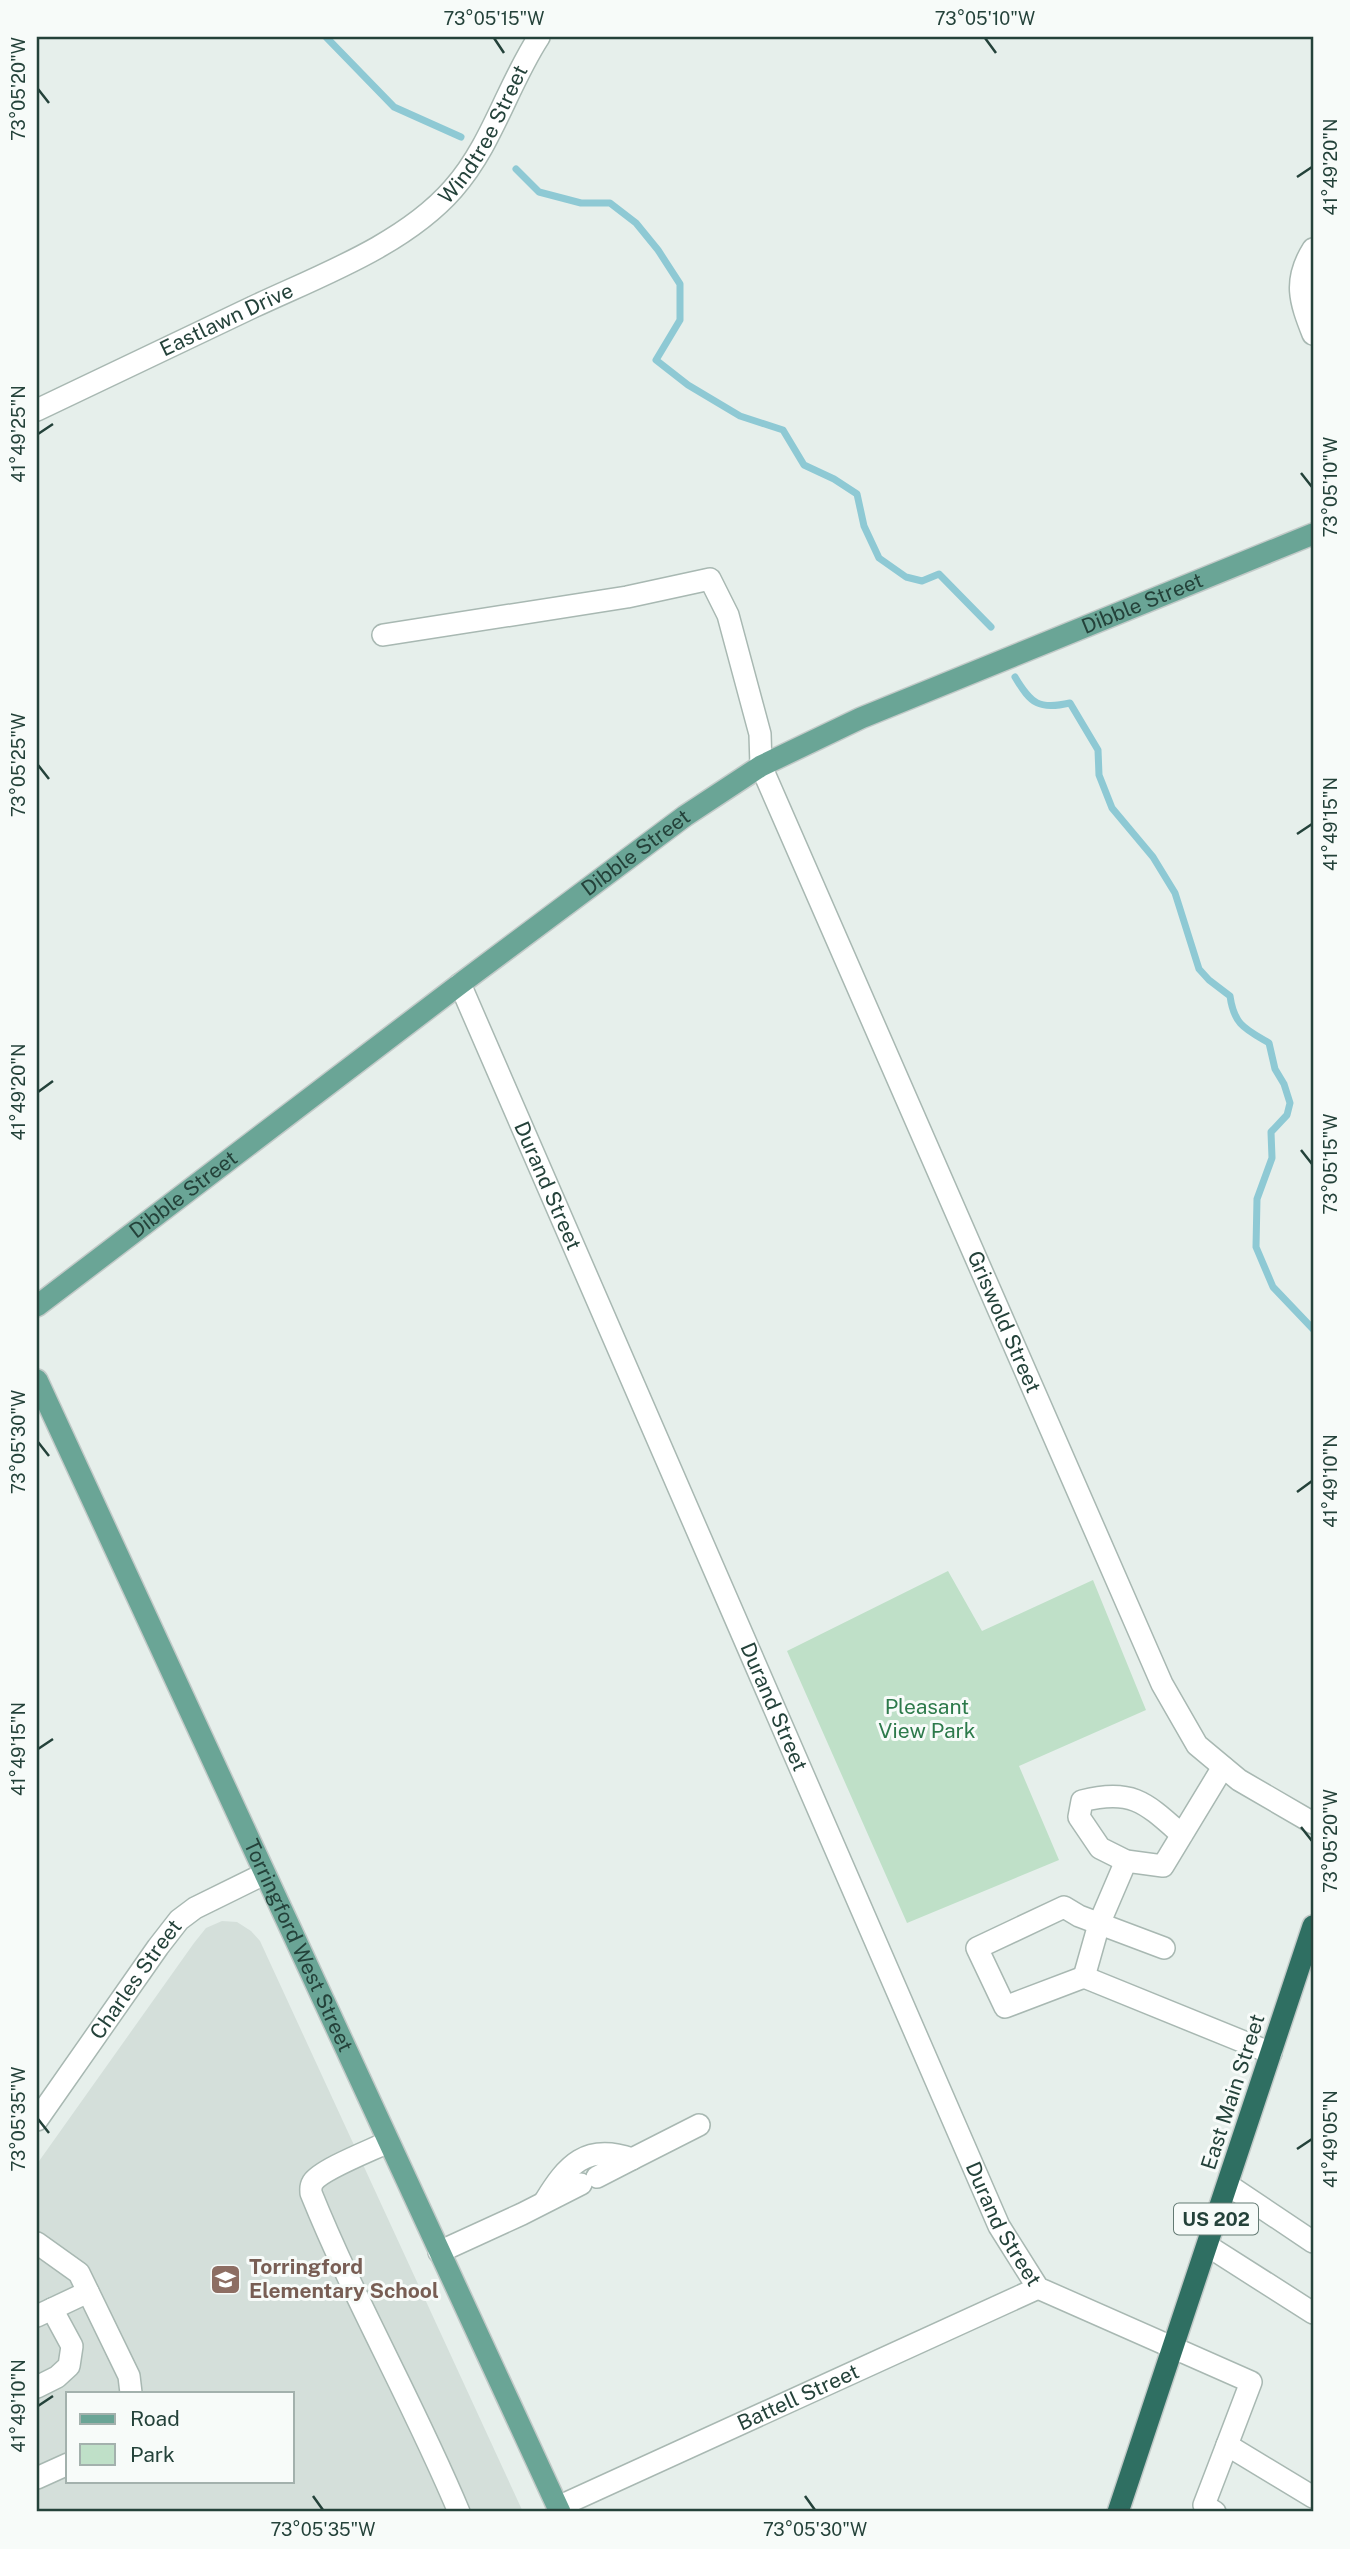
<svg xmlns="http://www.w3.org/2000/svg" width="1350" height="2549" viewBox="0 0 1350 2549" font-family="'Public Sans',sans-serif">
	<rect width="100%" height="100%" fill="#e6efeb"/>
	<!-- built -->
	<path fill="#d4dfda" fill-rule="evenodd" d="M222,1921l15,1 14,9 9,10 263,571h-486v-348l157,-221 12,-15zM68,2393h224v88h-224z"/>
	<!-- green -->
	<path fill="#bfe0c8" d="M948,1571l34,60 111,-51 53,130 -127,56 40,94 -152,63 -120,-272z"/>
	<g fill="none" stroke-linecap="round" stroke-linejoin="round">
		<!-- stream -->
		<path stroke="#8ec9d4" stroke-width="7" d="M326,37l68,70 67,30
			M516,169l23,23 42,11h29l26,20 22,27 22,34v36l-24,40 32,25 52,31 43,14 21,35 30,14 23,15 7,32 15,32 27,19 16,4 17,-7 52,53
			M1015,677c16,27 24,33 55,26l28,47 1,25 13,33 41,49 22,36 24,76 10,11 21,16c4,29 15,33 39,47l6,26 9,15 6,19 -3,12 -16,17 1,26 -15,41 -1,48 17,40 40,42"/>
		<defs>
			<g id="minor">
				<path d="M1313,249c-20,32 -13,52 0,85"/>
				<path id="s1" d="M37,410c72,-35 144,-69 216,-103 66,-31 151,-62 200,-118 39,-44 54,-103 86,-152"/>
				<path id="s2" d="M383,635l244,-38 83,-18 18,36 32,119 1,32 401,918 35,61 42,35 74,43"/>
				<path id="s3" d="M460,984l539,1242 39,62 213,94 -24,63"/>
				<path d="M1182,1835c-36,-32 -50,-47 -100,-34l-3,16 21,31 26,13 37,5 60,-99"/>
				<path d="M1164,1948l-85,-32 -15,-9 -87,41 28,59 79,-30 187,76"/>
				<path d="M1084,1977l15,-53 27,-63"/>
				<path id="s4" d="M37,2120l121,-173 21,-27 16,-12 69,-34"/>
				<path d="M388,2142c-16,8 -66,27 -75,40 -3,5 -2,6 -2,11 44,109 103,211 148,319"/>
				<path d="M632,2159l67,-34"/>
				<path d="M1228,2185l85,57"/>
				<path d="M545,2201c22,-36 41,-58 87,-42l-35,18"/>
				<path d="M37,2243l42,30 50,103 2,17"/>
				<path d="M1208,2246l105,67"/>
				<path d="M439,2252l83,-38 59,-30"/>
				<path d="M37,2316l51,-24"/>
				<path d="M37,2387l20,-10 12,-11 3,-20 -20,-37"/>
				<path d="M37,2478l31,-14"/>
				<path id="s5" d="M558,2507l480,-219"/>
				<path d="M1215,2512l-11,-7 23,-60 86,52"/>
			</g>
			<g id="major">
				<path id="s6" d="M37,1306l423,-322 225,-168 76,-50 100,-48 452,-184"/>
				<path id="s7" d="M37,1380l523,1132"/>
			</g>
			<path id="highway" d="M1118,2512l195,-586"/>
		</defs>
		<!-- minor casing -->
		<use href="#minor" stroke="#a8b8b2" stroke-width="24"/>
		<!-- major casing -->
		<use href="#major" stroke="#c2cac8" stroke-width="24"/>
		<!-- highway casing -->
		<use href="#highway" stroke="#c2cac8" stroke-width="24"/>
		<!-- minor -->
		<use href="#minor" stroke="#fff" stroke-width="21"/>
		<!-- major -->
		<use href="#major" stroke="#6aa596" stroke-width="21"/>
		<!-- highway -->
		<use href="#highway" stroke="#2f6f62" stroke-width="21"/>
	</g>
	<!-- ticks -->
	<path fill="none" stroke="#24423a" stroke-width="2.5" d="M494,38l10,15M985,38l11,15M38,89l11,14M1297,177l15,-10M38,434l15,-10M1301,473l11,14M38,765l11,14M1297,834l15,-10M38,1092l15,-11M1301,1150l11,14M38,1442l11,14M1297,1492l15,-11M38,1749l15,-10M1301,1827l11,14M38,2119l11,14M1297,2149l15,-10M38,2406l15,-10M313,2496l10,14M805,2496l10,14"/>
	<!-- icons -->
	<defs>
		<symbol id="school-square" viewBox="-11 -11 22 22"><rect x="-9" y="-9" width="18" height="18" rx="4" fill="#8d6e63" stroke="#f7fbf9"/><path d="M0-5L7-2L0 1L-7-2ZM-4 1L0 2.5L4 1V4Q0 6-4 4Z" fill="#fff"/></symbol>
	</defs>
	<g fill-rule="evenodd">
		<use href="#school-square" x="208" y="2262" width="35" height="35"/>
	</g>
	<g text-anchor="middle" stroke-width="6" stroke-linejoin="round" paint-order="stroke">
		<!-- shield labels -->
		<rect fill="#f7fbf9" stroke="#637a73" stroke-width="2" x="1174" y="2203.5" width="84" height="31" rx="5"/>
		<g font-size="19" font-weight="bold" fill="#24423a">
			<text x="1216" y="2226">US 202</text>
		</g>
		<!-- street labels -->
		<g font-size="21" fill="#24423a" stroke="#f7fbf9">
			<text dy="7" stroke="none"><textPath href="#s1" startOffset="536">Windtree Street</textPath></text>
			<text dy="7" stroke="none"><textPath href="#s1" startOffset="210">Eastlawn Drive</textPath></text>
			<text dy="7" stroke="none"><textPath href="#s6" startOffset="1318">Dibble Street</textPath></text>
			<text dy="7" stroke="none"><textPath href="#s6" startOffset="751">Dibble Street</textPath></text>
			<text dy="7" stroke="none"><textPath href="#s3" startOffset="220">Durand Street</textPath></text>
			<text dy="7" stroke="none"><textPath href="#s6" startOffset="184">Dibble Street</textPath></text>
			<text dy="7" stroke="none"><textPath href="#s2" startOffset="1134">Griswold Street</textPath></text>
			<text dy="7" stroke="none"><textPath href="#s3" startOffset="788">Durand Street</textPath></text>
			<text dy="7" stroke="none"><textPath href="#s7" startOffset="623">Torringford West Street</textPath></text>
			<text dy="7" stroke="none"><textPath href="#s4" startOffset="172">Charles Street</textPath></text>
			<text transform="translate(1233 2092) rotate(-72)" y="7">East Main Street</text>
			<text dy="7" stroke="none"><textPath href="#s3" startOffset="1354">Durand Street</textPath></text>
			<text dy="7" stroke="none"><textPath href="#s5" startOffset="264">Battell Street</textPath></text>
		</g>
		<!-- park labels -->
		<g font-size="21" fill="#2d7a4b" stroke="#f7fbf9">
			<text x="927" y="1714">Pleasant<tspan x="927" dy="24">View Park</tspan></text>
		</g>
		<!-- education labels -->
		<g font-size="21" font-weight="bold" fill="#785e54" stroke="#f7fbf9" text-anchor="start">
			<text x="249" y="2274">Torringford<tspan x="249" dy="24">Elementary School</tspan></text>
		</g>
	</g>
	<!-- border -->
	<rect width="1350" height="2549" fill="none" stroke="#f7fbf9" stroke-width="77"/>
	<!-- legend -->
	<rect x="66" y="2392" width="228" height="91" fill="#f7fbf9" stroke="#a3b1ad" stroke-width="2"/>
	<rect x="80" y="2414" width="35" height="10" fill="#6aa596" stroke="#a3b1ad" stroke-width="2"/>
	<text x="130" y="2426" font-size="21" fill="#24423a">Road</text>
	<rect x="80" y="2444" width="35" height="21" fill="#bfe0c8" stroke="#a3b1ad" stroke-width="2"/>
	<text x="130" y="2462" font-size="21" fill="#24423a">Park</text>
	<rect x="38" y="38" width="1274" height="2472" fill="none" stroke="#24423a" stroke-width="2.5"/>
	<g font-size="18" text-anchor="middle" fill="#24423a">
		<text x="494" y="25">73°05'15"W</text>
		<text x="985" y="25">73°05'10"W</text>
		<text transform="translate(19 89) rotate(-90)" y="6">73°05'20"W</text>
		<text transform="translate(1331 167) rotate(-90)" y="6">41°49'20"N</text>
		<text transform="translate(19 434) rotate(-90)" y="6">41°49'25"N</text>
		<text transform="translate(1331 487) rotate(-90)" y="6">73°05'10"W</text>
		<text transform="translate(19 765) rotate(-90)" y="6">73°05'25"W</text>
		<text transform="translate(1331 824) rotate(-90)" y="6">41°49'15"N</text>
		<text transform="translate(19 1092) rotate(-90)" y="6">41°49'20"N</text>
		<text transform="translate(1331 1164) rotate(-90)" y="6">73°05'15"W</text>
		<text transform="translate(19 1442) rotate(-90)" y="6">73°05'30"W</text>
		<text transform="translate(1331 1481) rotate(-90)" y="6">41°49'10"N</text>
		<text transform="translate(19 1749) rotate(-90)" y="6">41°49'15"N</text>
		<text transform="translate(1331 1841) rotate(-90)" y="6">73°05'20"W</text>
		<text transform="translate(19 2119) rotate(-90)" y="6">73°05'35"W</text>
		<text transform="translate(1331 2139) rotate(-90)" y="6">41°49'05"N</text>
		<text transform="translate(19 2406) rotate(-90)" y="6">41°49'10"N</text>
		<text x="323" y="2536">73°05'35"W</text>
		<text x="815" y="2536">73°05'30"W</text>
	</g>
</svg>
